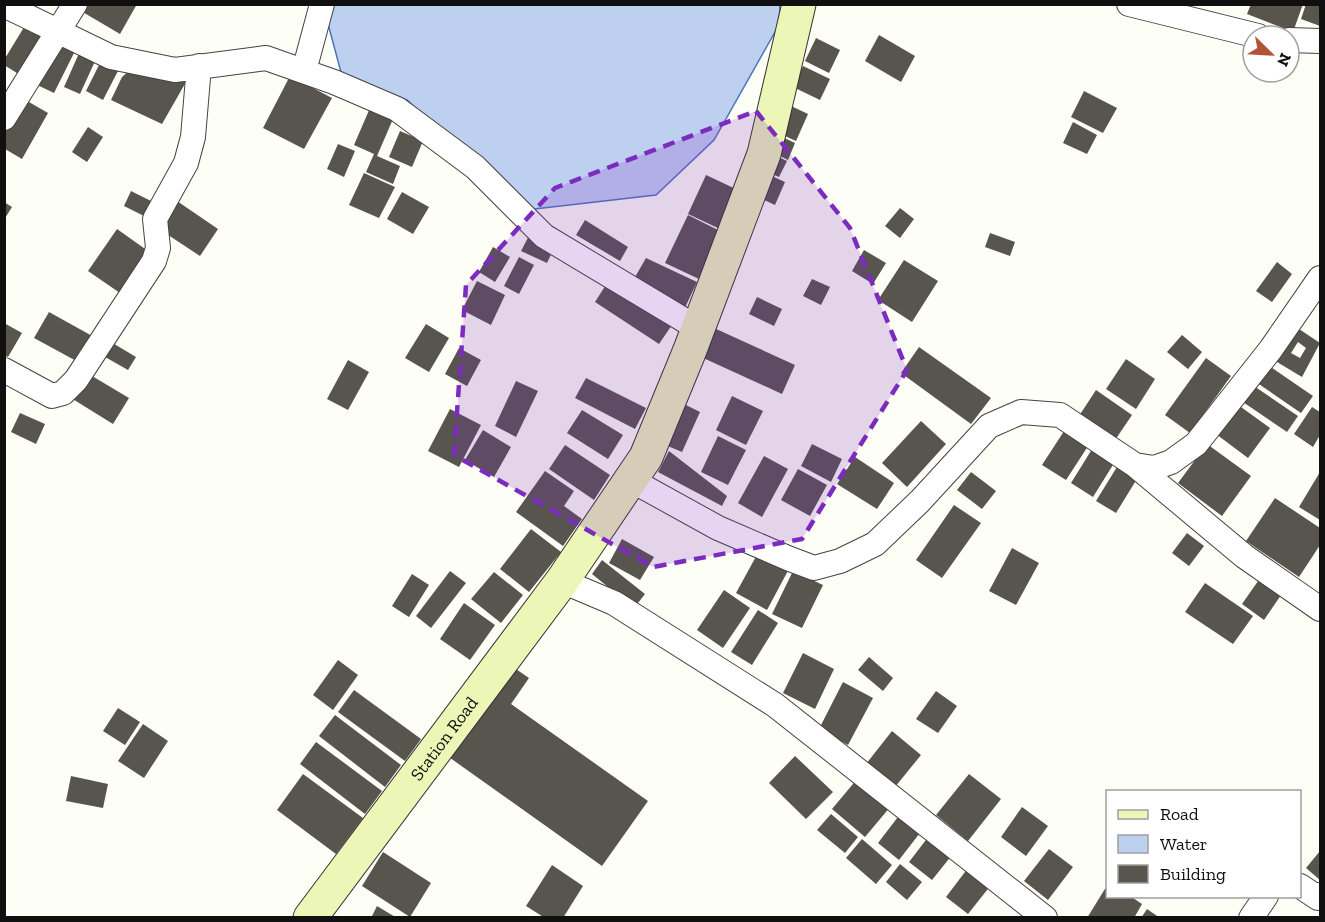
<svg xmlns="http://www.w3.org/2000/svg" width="1325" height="922" viewBox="0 0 1325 922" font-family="'Zilla Slab',serif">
	<rect width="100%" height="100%" fill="#fdfef5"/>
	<!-- water -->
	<path fill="#bed0f0" stroke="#4d73bf" stroke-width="1.5" d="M331,4l449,1 -1,20 -65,115 -58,55 -130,15 -119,-110 -65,-24 -15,-56z"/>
	<!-- building -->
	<path fill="#58544e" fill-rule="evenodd" d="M85,4h52l-17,30 -39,-23z
		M1251,4h52l-10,28 -46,-18z
		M1306,4h14v22l-19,-7z
		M26,24l23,14 -24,40 -21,-13v-5z
		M879,35l36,21 -14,26 -36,-21z
		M816,38l24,12 -11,23 -24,-12z
		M55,41l20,10 -21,42 -21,-10z
		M80,51l16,8 -16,35 -16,-7z
		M101,61l18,8 -16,31 -17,-9z
		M803,66l27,13 -10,21 -27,-13z
		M131,69l41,6 14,7 -24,42 -51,-24 11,-23z
		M290,76l42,22 -28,51 -41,-21z
		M1084,91l33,17 -14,25 -32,-16z
		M22,98l26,15 -26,46 -17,-10v-19z
		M789,105l19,9 -12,27 -20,-9z
		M370,108l23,11 -16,37 23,10 -7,18 -27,-12 8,-18 -20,-9z
		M1073,122l24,13 -10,19 -24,-11z
		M88,127l15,10 -16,25 -15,-10z
		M400,131l23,10 -11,26 -23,-10z
		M776,134l19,9 -7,17 -20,-10z
		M338,144l17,7 -11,26 -17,-8z
		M770,153l17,8 -8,16 -17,-7z
		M761,171l24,11 -10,23 -24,-11z
		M364,173l31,14 -16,31 -30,-13z
		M706,175l32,15 -18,39 -32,-15z
		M131,191l20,10 -7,15 -20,-10z
		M402,192l27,15 -16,27 -26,-15z
		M177,201l41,28 -18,27 -41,-27z
		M4,202l8,5 -8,13z
		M900,208l14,11 -14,19 -15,-12z
		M688,215l32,16 -21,48 -34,-16z
		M585,220l43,27 -8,14 -44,-26z
		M117,229l31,22 -28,42 -32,-22z
		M531,232l25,12 -9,19 -26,-12z
		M990,233l25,9 -5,14 -25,-9z
		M493,247l17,10 -15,25 -16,-10z
		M864,250l22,13 -13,21 -21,-13z
		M519,257l15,8 -15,29 -15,-8z
		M646,258l51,24 -14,30 -52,-28z
		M904,260l34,21 -26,41 -34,-22z
		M1277,262l15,12 -20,28 -16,-11z
		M812,279l18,8 -9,18 -18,-9z
		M609,280l65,42 -15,22 -64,-42z
		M477,281l28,14 -14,30 -29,-15z
		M757,297l25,12 -8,17 -25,-12z
		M49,312l45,25 -14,26 -46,-25z
		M4,323l18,10 -14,24 -4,-2z
		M426,324l23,14 -20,34 -24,-14z
		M1293,325l27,18 -18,34 -30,-18zM1298,342l8,6 -6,10 -9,-5z
		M714,328l81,37 -13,29 -81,-37z
		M1182,335l20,17 -14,17 -21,-17z
		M106,339l30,18 -8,13 -30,-17z
		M919,347l72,51 -20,26 -70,-51z
		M459,348l22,12 -14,26 -22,-12z
		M1206,358l25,18 -41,57 -25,-18z
		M1126,359l29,20 -19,30 -30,-20z
		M348,360l21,12 -21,38 -21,-11z
		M1265,363l48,33 -12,17 -48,-33z
		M87,373l42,25 -16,26 -42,-26z
		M586,378l60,30 -11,21 -60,-31z
		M516,381l22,10 -22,46 -21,-11z
		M1248,382l50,34 -11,16 -50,-34z
		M1096,390l36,25 -19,28 -36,-24z
		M732,396l31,15 -17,34 -30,-15z
		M1234,402l36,26 -22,30 -36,-27z
		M682,403l18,9 -18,40 -19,-8z
		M1312,407l8,5v23l-7,12 -19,-13z
		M450,409l31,16 -22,42 -31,-16z
		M582,410l41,25 -15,24 -41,-26z
		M20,413l25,11 -9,20 -25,-12z
		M921,421l25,23 -39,43 -25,-24z
		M1068,425l24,15 -26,40 -24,-15z
		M483,430l28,17 -17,30 -29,-17z
		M718,436l28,14 -18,35 -27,-13z
		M812,444l30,15 -11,23 -30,-16z
		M1207,444l44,32 -29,40 -44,-33z
		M565,445l45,30 -16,25 -45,-31z
		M1094,446l22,14 -23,37 -22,-14z
		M669,451l58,45 -5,10 -64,-34z
		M764,456l24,13 -26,48 -24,-14z
		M855,457l39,26 -17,26 -40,-25z
		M1120,462l20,12 -24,39 -20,-12z
		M798,469l29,16 -17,31 -29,-16z
		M545,471l29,20 -10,15 18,13 -19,27 -47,-34z
		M971,472l25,19 -14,18 -25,-19z
		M1320,472v48l-21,-13z
		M1275,498l45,30v17l-21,32 -53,-36z
		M954,505l27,18 -39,55 -26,-18z
		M531,529l30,23 -32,40 -29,-23z
		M1187,533l17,13 -15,20 -17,-13z
		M622,539l32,18 -14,23 -31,-17z
		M1012,548l27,15 -23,42 -27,-14z
		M759,551l31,16 -23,43 -31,-17z
		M602,560l43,34 -11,14 -42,-34z
		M450,571l16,12 -35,45 -15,-12z
		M793,571l30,14 -21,43 -30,-14z
		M494,572l29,23 -22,28 -30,-24z
		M412,574l17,11 -20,32 -17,-11z
		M1263,574l22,15 -21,31 -22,-16z
		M1205,583l48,33 -20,28 -48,-32z
		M724,590l26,18 -27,40 -26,-18z
		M464,603l31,22 -25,35 -30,-21z
		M758,610l20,13 -26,42 -21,-13z
		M803,653l31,16 -19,40 -32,-16z
		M869,657l24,21 -10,13 -25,-21z
		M338,660l20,15 -25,35 -20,-15z
		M510,665l19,13 -18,26 137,97 -46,65 -156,-111z
		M843,682l30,16 -25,47 -29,-16z
		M354,690l67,49 -16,22 -67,-49z
		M936,691l21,15 -19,27 -22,-14z
		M118,708l22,14 -15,23 -22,-14z
		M335,715l66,50 -16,22 -66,-51z
		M143,724l25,17 -24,37 -26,-17z
		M892,731l29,24 -26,32 -29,-23z
		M316,742l66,49 -17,23 -65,-50z
		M795,756l38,36 -27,27 -37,-36z
		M303,774l60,44 -27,36 -59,-44z
		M969,774l32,25 -33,42 -32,-26z
		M71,776l37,8 -5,24 -37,-7z
		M858,778l33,28 -26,31 -33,-28z
		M1022,807l26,19 -22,30 -25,-19z
		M901,813l22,16 -24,31 -21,-17z
		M831,814l27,23 -13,16 -28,-23z
		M929,836l23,19 -20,25 -23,-18z
		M862,839l30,26 -16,19 -30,-26z
		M1049,849l24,18 -25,33 -24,-19z
		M1320,851v29l-14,-12z
		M383,852l48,31 -21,34 -48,-31z
		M900,864l22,18 -15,18 -21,-18z
		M552,865l31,21 -20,32h-18l-19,-12z
		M968,868l23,17 -23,29 -22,-17z
		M1108,884v12h22l12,8 -8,14h-47z
		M377,906l20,12h-26z
		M1147,909l13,9h-19z"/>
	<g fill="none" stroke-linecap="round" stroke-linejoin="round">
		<defs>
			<path id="street" d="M1129,4l129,32
				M4,5l107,52 64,13 91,-12 68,24 63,27 78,58 69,69 155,93
				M1289,40l31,1
				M304,71l18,-67
				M4,118l71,-114
				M4,370l48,26 11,-3 13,-13 78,-119 4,-13 -3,-29 31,-56 7,-26 6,-71
				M1135,465l109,91 76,53
				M631,480l87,48 72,31 24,9 26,-7 35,-17 45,-43 69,-75 32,-14 39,3 75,50 19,3 17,-6 25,-18 75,-95 49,-71
				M562,581l52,22 161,102 270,213
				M1300,886l18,12 2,-3
				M1251,918l15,-22"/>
			<g id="secondary">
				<path id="s1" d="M310,918l252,-337 84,-124 44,-107 74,-196 35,-150"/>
			</g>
		</defs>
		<!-- street casing -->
		<use href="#street" stroke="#434343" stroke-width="26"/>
		<!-- secondary casing -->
		<use href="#secondary" stroke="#323232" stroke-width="35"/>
		<!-- street -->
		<use href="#street" stroke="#fff" stroke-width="24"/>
		<!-- secondary -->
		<use href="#secondary" stroke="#ecf6b7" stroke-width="33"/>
	</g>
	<!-- marked area -->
	<path fill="#7b2cbf" fill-opacity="0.2" stroke="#7b2cbf" stroke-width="4.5" stroke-dasharray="12 8" stroke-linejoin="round" d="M756,111l94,117 57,142 -105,169 -149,28 -199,-112 12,-170 89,-97z"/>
	<g text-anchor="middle" stroke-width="6" stroke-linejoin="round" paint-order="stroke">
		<!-- street labels -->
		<g font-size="18" fill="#101010" stroke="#fff">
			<text dy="6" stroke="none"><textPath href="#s1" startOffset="224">Station Road</textPath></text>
		</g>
	</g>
	<!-- border -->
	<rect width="1325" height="922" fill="none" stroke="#101010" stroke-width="12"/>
	<!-- legend -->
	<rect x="1106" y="790" width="195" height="108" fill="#ffffff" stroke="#9f9f9f" stroke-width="1.5"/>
	<rect x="1118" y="810" width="30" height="9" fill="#ecf6b7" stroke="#9f9f9f" stroke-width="1.5"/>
	<text x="1160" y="820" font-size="18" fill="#101010">Road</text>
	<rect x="1118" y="835" width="30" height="18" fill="#bed0f0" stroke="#9f9f9f" stroke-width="1.5"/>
	<text x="1160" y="850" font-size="18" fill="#101010">Water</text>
	<rect x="1118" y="865" width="30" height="18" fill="#58544e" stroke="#9f9f9f" stroke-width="1.5"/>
	<text x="1160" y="880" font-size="18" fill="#101010">Building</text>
	<!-- north arrow -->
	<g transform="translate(1271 54) rotate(114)"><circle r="28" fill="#ffffff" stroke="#9f9f9f" stroke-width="1.5"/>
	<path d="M0-4.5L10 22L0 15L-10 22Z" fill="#b25237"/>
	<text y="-9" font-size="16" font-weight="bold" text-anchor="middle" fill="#101010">N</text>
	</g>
</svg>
